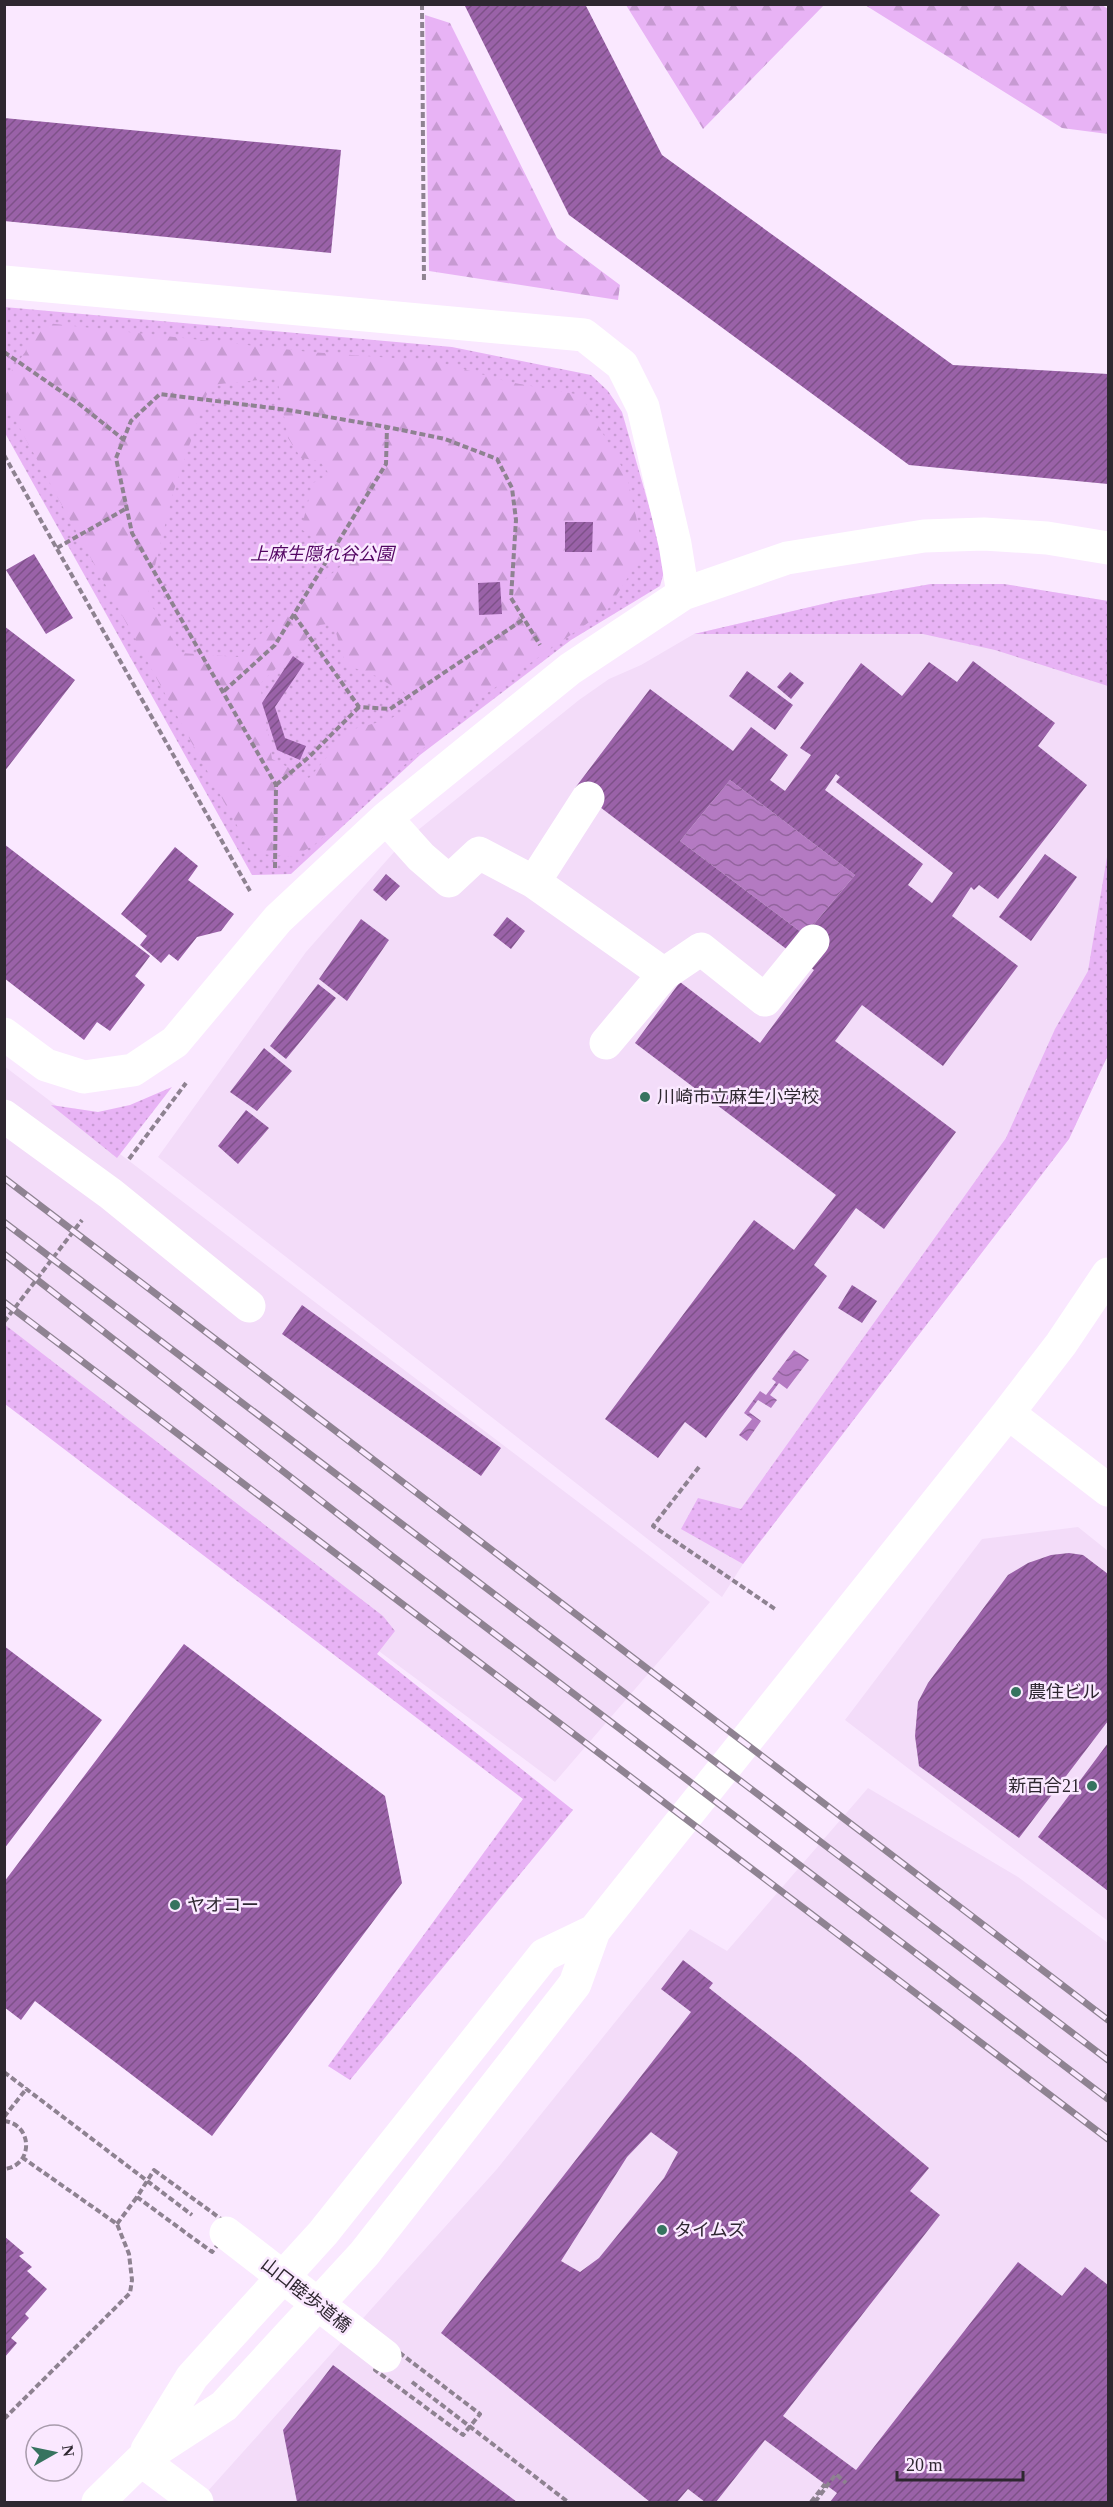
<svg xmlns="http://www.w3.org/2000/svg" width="1113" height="2507" viewBox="0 0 1113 2507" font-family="'Times New Roman','Noto Sans JP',serif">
	<defs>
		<pattern id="grass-dots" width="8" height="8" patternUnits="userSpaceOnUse" patternTransform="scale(1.5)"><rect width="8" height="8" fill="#e8b3f5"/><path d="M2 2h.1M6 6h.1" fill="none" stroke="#c79ad2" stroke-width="1.8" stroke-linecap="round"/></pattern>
		<pattern id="forest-firs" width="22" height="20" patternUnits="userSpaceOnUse" patternTransform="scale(1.5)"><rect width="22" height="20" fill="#e8b3f5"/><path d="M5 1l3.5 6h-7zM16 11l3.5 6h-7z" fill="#c79ad2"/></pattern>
		<pattern id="water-waves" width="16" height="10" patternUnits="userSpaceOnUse" patternTransform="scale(1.5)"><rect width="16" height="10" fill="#b47ac2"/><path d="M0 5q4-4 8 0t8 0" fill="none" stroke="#93649e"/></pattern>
		<pattern id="building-hatch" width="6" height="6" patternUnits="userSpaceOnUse" patternTransform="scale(1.5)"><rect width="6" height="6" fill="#9a62a8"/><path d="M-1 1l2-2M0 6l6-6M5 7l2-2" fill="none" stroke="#7e5189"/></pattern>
	</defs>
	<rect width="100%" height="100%" fill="#fae8ff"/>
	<!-- built -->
	<path fill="#f3dcf9" d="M931,584h73l104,17v454l-39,84 -326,425 -21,33 -564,-440 148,-205 96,-109 177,-143 30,-21 32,-14 53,-31 146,-34z
		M4,1066l706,536 -155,180 -550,-409z
		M1078,1527l30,24v370l-263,-201 137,-181z
		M868,1788l150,89 90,66v559h-910l299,-333 193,-240 37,22z"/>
	<!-- grass -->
	<path fill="url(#grass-dots)" d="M4,307l448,40 139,28 17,16 14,21 44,153 -6,21 -89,54 -151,115 -129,119 -39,1 -247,-442z
		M931,584h73l104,17v85l-113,-36 -72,-16h-229l146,-34z
		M1108,851v204l-39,84 -326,425 -62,-35 17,-31 43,11 265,-371 49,-109 33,-58z
		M172,1087l-55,71 -66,-53 47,7 32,-7z
		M4,1324l379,292 12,15 -18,23 196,156 -223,270 -22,-14 195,-267 -518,-395z"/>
	<!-- forest -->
	<path fill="url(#forest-firs)" fill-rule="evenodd" d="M626,5h198l-121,124z
		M865,5h237l6,4v125l-46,-6z
		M425,15l25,8 107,215 63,47 -2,15 -189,-29z
		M46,323l264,29 125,9 74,21 72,13 46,81 17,76 -36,57 -128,89 -166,147 -21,12 -41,-4 -247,-452v-21zM277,378l11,60 13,20 19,3 9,13 -16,9 -12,46 46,32 -77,64 -32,32 -57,-4 -34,-55 26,-105 37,-108zM333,623l13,42 30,11 42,26 -28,17 -40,11 -41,48 -37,-19 -12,-75 60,-59z"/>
	<!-- water -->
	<path fill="url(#water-waves)" d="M730,780l125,95 -50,60 -125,-94z
		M794,1350l15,10 -22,29 -8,-6 -9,12 7,5 -6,8 -13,-8 -9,12 12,9 -14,20 -8,-6 13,-16 -8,-6 16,-22 6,4 10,-13 -4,-3z"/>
	<!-- building -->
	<path fill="url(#building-hatch)" fill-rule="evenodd" d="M464,4h121l77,151 291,210 155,9v110l-199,-19 -340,-250z
		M4,118l337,32 -10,103 -327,-32z
		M565,522h28l-1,30h-27z
		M34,554l39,64 -27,16 -40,-64z
		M500,582l2,32 -23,1 -1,-32z
		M4,626l71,54 -71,92z
		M293,656l11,8 -29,43 10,31 21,8 -6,14 -23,-10 -15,-47z
		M973,661l82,62 -17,23 49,39 -89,114 -19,-14 -5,5 -3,-3 -19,29 66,50 -75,100 -81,-61 -27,36 121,91 -72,97 -28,-21 -42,57 13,11 -121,162 -21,-16 -27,36 -53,-39 149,-199 40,30 42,-55 -201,-152 45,-61 80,61 54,-73 -239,-182 75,-99 83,62 18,-24 37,28 -18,25 15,11 26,-36 -11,-7 61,-85 41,33 27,-34 28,20zM836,774l4,3 -4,5 117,91 -21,30 -24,-18 15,-21 -98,-74zM730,780l125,95 -50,60 -125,-94z
		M747,671l46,34 -18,25 -46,-34z
		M790,672l14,11 -13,16 -14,-12z
		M4,844l146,112 -15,20 10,9 -35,46 -13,-9 -13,18 -80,-62z
		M175,847l23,19 -10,14 46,34 -13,17 -24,6 -19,24 -9,-7 -8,9 -21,-18 7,-9 -26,-22z
		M1045,854l32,23 -46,64 -32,-24z
		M386,874l14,12 -14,15 -13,-11z
		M507,917l18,14 -14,18 -18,-14z
		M361,919l28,21 -42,61 -28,-22z
		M318,984l18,14 -50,61 -16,-13z
		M264,1048l28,23 -35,40 -27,-19z
		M246,1110l23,18 -31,36 -20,-18z
		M852,1285l25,16 -15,22 -24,-15z
		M302,1305l199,143 -20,28 -199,-142z
		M1069,1553l14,2 25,19v147l-89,117 -100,-72 -4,-30 3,-34 10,-19 80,-108 20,-12 23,-8z
		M184,1644l201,152 17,87 -190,253 -177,-135 -14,19 -17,-13v-125z
		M4,1646l98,74 -98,129z
		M1108,1743v148l-70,-54z
		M683,1960l30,23 -4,5 88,69 132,111 -19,23 30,24 -157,201 73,54 162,-208 44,34 23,-29 23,18v217h-278l7,-9 -72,-53 -49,62h-11l-17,-13 -11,13h-27l-209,-169 250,-321 -30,-23zM651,2132l27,20 -14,26 -65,80 -19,14 -19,-11 66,-104z
		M4,2236l20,17 -5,3 13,11 -5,4 20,18 -22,25 4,4 -18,20 6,5 -13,15z
		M333,2365l184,137h-220l-14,-72z"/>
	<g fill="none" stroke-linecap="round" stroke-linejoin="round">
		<!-- path -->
		<path stroke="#8e8291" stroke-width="4" stroke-dasharray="6 3" stroke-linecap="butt" d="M422,4l2,279
			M4,352l74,51 46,37
			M4,455l246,436
			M57,548l70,-40
			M294,615l65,92 31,2 134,-90
			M224,691l51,-46 111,-181 1,-37
			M276,785l33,-28 50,-50
			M275,868l1,-83 -144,-252 -16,-75 15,-37 29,-27 128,16 99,17 58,12 52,20 15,29 4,32 -5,78 29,47
			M129,1159l57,-76
			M4,1322l78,-102
			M699,1467l-46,59 122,83
			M4,2072l188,143
			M4,2117l23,-29
			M4,2121c29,3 30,45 0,48
			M154,2170l78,57 -20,25 -75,-55z
			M117,2224l20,-27
			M392,2347l88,67 -17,21 -88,-65z
			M412,2382l156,120
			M4,2419l126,-126 2,-13 -3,-26 -12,-30 -94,-66
			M811,2502l14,-18
			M815,2502l21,-28 10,9"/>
		<!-- minor -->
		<path stroke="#fff" stroke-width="33" d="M4,282l580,53 38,30 21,42 32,137 8,50
			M386,818l35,39 28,24 30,-28 55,29 130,92 37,-25 64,51 48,-59
			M534,882l54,-84
			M4,1034l42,31 38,12 49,-7 42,-28 103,-123 108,-101 184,-149 113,-75 104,-36 137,-22 60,-2 63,4 61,10
			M606,1043l58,-69
			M4,1116l107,78 138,112
			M1008,1413l100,77
			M226,2233l159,123
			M147,2450l45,-73 131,-144 221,-278 50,-24
			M141,2460l56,42
			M98,2502l43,-42 83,-54 140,-152 211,-270 19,-53 414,-518 53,-69 47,-70"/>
		<defs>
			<path id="rail" d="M4,1178l1104,842
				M4,1222l1104,838
				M4,1254l388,302 716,543
				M4,1302l1104,837"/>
		</defs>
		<!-- rail casing -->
		<use href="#rail" stroke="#8f8392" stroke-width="7"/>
		<!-- rail -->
		<use href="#rail" stroke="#fae8ff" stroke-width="4.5" stroke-dasharray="14" stroke-linecap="butt"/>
	</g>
	<!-- markers -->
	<g fill="#36735f" stroke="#fae8ff" stroke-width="2">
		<circle cx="645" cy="1097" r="6"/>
		<circle cx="1016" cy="1692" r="6"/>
		<circle cx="1092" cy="1786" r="6"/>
		<circle cx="175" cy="1905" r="6"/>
		<circle cx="662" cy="2230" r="6"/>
	</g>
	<g text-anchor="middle" stroke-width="5" stroke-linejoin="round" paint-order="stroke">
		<!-- park labels -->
		<g font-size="18" font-style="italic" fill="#520462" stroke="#fae8ff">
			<text x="322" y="560">上麻生隠れ谷公園</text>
		</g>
		<!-- poi labels -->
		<g font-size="18" fill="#2e2730" stroke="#fae8ff" text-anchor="start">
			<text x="657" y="1103">川崎市立麻生小学校</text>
			<text x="1028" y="1698">農住ビル</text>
			<text x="1080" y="1792" text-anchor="end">新百合21</text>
			<text x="187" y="1911">ヤオコー</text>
			<text x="674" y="2236">タイムズ</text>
		</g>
		<!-- street labels -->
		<g font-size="18" fill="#2e2730" stroke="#fae8ff">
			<text transform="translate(306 2295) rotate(38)" y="6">山口睦歩道橋</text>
		</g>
	</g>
	<!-- border -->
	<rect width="1113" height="2507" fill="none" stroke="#2e2730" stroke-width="12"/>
	<!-- north arrow -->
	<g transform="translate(54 2453) rotate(81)"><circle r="28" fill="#fae8ff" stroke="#a89bac" stroke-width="1.5"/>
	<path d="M0-4.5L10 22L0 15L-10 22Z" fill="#36735f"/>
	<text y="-9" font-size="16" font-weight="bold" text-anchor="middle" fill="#2e2730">N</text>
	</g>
	<!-- scale -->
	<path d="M897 2471v9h126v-9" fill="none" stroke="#2e2730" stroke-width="3"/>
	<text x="906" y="2471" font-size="18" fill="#2e2730" stroke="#fae8ff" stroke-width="4.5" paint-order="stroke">20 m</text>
</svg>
